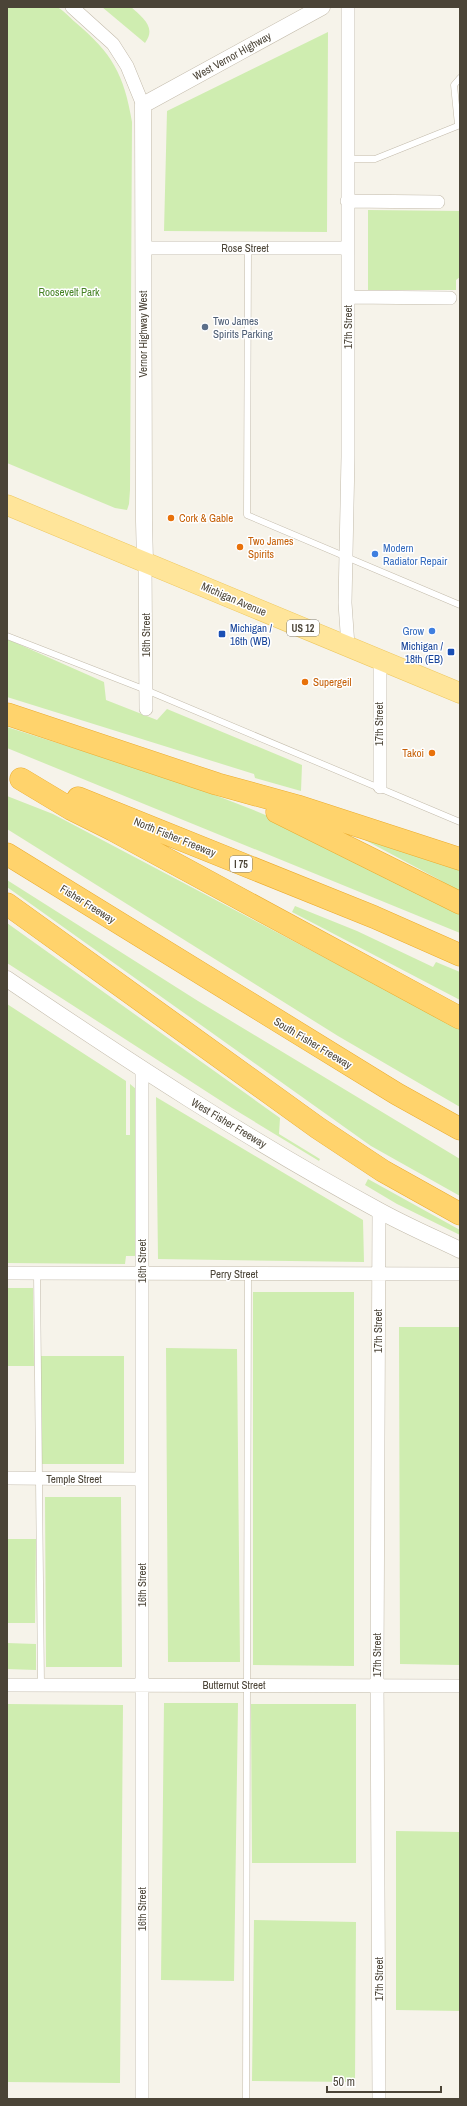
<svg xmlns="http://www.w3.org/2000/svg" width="467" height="2106" viewBox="0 0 467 2106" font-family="'Archivo Narrow',sans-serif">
	<rect width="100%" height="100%" fill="#f6f3ea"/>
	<!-- green -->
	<path fill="#cfedb0" d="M7,7c15,0 34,-3 49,0 6,1 14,11 19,15 37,31 49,52 57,100l-2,368 -1,14 -2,6 -12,-2 -108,-45z
		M102,7h29c11,10 26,20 14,36z
		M328,32l-1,200 -163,-1 3,-120z
		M368,210l92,1v66l-4,3v10h-88z
		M7,639l97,43 2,18 51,20 10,-11 135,56 -1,26 -46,-13 -1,-4 -247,-77z
		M7,727c81,26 164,50 244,82 72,28 140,67 209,101v23l-453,-185z
		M7,796l46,18 407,215v78l-122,-71 -331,-207z
		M367,835l93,32v26l-22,-14 -73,-39z
		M7,880l191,121 262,158v37l-89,-50 -364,-259z
		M295,906l62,25 76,36 3,-5 24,10v28l-168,-88z
		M7,923l273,195 -1,16 41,25 -1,2 -87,-53 -225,-145z
		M7,1004l119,77v54h4v-51l6,5v167h-10l-1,8 -118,-1z
		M156,1097l207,123 1,42 -206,-3z
		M368,1179l92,51v5l-63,-31 -32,-19z
		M7,1288h26l1,78h-27z
		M253,1292h101v374l-101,-1z
		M399,1327h61v338l-60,-1z
		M166,1348l71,1 3,313h-72z
		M40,1356h84v108h-83z
		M45,1497h76l1,170h-76z
		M7,1539h29l-1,84h-28z
		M7,1643l29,1v26l-29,-1z
		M164,1703h74l-4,278 -73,-1z
		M7,1704l116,1 -3,378 -113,-1z
		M251,1704h105v159h-104z
		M396,1831l64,1v179l-64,-1z
		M254,1920l102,2 -1,160 -103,-1z"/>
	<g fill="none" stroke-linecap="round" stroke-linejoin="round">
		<defs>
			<path id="service" d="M458,125l-4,-40 6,-7
				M347,159h28l85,-34
				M248,248l-1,267 213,90
				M7,636l139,54 314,132
				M37,1273l4,412
				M246,2099l2,-825"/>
			<path id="minor" d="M72,7l41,37 14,22 16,39
				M347,201l91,1
				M144,248h202
				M348,297l102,1
				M145,562l1,147
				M348,646l-3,-43 3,-146v-450
				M380,787v-127
				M7,1273l453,1
				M7,1478l134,1
				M7,1685l453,1
				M142,2099v-1029
				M379,2099l-2,-428 2,-460"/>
			<path id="tertiary" d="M145,562l-1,-41 -1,-416 179,-98
				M7,979c121,82 243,162 371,231 27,15 55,27 82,40"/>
			<path id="primary" d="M7,505l453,188"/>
			<path id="motorway" d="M7,714l210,70 80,22 163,53
				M21,779l50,30 42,21 347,188
				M78,798l296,119 86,38
				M277,812l183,91
				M7,854l390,240 63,35
				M7,904l311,224 65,43 77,43"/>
		</defs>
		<!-- service casing -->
		<use href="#service" stroke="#c3bbab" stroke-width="7"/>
		<!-- minor casing -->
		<use href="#minor" stroke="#c3bbab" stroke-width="14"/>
		<!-- tertiary casing -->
		<use href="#tertiary" stroke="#c3bbab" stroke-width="17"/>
		<!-- primary casing -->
		<use href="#primary" stroke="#eec860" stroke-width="21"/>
		<!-- motorway casing -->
		<use href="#motorway" stroke="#ebac2f" stroke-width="23"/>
		<!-- service -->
		<use href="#service" stroke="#fff" stroke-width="6"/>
		<!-- minor -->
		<use href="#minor" stroke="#fff" stroke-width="13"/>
		<!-- tertiary -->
		<use href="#tertiary" stroke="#fff" stroke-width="16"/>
		<!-- primary -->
		<use href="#primary" stroke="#ffe59a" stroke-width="20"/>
		<!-- motorway -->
		<use href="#motorway" stroke="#ffd36c" stroke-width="22"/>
	</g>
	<!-- markers -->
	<circle fill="#5c6f8a" stroke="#fff" stroke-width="1.5" cx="205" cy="327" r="4"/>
	<g fill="#e8710a" stroke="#fff" stroke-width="1.5">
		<circle cx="171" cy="518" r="4"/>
		<circle cx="240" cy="547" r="4"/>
		<circle cx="305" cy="682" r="4"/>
		<circle cx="432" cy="753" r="4"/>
	</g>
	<g fill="#3f7fe0" stroke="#fff" stroke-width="1.5">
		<circle cx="375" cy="554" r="4"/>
		<circle cx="432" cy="631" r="4"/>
	</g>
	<g fill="#1a4fb4" stroke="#fff" stroke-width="1.5">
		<rect x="218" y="630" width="8" height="8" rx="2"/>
		<rect x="447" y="648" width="8" height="8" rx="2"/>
	</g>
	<g text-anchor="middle" stroke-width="3" stroke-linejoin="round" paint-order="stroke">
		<!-- shield labels -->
		<g fill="#fff" stroke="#817c73" stroke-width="1">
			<rect x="287" y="620" width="32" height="16" rx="3"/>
			<rect x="230" y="856" width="22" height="16" rx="3"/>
		</g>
		<g font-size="10" font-weight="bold" fill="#4b4437">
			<text x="303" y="632">US 12</text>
			<text x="241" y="868">I 75</text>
		</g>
		<!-- street labels -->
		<g font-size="11" fill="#4b4437" stroke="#fff">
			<text transform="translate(232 56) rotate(-29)" y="4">West Vernor Highway</text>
			<text x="245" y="252">Rose Street</text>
			<text transform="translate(348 327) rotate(-90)" y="4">17th Street</text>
			<text transform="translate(143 334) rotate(-90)" y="4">Vernor Highway West</text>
			<text transform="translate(234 599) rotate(23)" y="4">Michigan Avenue</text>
			<text transform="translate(146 635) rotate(-90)" y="4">16th Street</text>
			<text transform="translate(379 724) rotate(-90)" y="4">17th Street</text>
			<text transform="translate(175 837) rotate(22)" y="4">North Fisher Freeway</text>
			<text transform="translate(88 904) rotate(32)" y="4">Fisher Freeway</text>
			<text transform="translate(313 1043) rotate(31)" y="4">South Fisher Freeway</text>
			<text transform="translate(229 1123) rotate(31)" y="4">West Fisher Freeway</text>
			<text transform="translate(142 1261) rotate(-90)" y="4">16th Street</text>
			<text x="234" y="1278">Perry Street</text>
			<text transform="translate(378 1331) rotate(-90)" y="4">17th Street</text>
			<text x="74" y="1483">Temple Street</text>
			<text transform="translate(142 1585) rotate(-90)" y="4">16th Street</text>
			<text transform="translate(377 1655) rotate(-90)" y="4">17th Street</text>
			<text x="234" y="1689">Butternut Street</text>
			<text transform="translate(142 1909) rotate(-90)" y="4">16th Street</text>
			<text transform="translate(379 1979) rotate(-90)" y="4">17th Street</text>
		</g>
		<!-- park labels -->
		<g font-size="11" fill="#458324" stroke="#fff">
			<text x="69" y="296">Roosevelt Park</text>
		</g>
		<!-- service labels -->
		<g font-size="11" fill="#4e5e75" stroke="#fff" text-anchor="start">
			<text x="213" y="325">Two James<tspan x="213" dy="13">Spirits Parking</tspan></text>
		</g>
		<!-- food labels -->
		<g font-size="11" fill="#c56008" stroke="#fff" text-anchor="start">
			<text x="179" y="522">Cork &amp; Gable</text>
			<text x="248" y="545">Two James<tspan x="248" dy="13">Spirits</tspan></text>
			<text x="313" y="686">Supergeil</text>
			<text x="424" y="757" text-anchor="end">Takoi</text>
		</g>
		<!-- shop labels -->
		<g font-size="11" fill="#366cbe" stroke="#fff" text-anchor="start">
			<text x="383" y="552">Modern<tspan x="383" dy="13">Radiator Repair</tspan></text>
			<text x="424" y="635" text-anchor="end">Grow</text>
		</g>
		<!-- transit labels -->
		<g font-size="11" fill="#164399" stroke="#fff" text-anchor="start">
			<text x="230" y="632">Michigan /<tspan x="230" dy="13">16th (WB)</tspan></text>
			<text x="443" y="650" text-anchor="end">Michigan /<tspan x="443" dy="13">18th (EB)</tspan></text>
		</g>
	</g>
	<!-- border -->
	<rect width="467" height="2106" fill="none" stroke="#4b4437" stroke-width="16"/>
	<!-- scale -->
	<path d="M327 2086v6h114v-6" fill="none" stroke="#4b4437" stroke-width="2"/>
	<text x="333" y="2086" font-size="12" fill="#4b4437" stroke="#ffffff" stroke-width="3" paint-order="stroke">50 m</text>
</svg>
